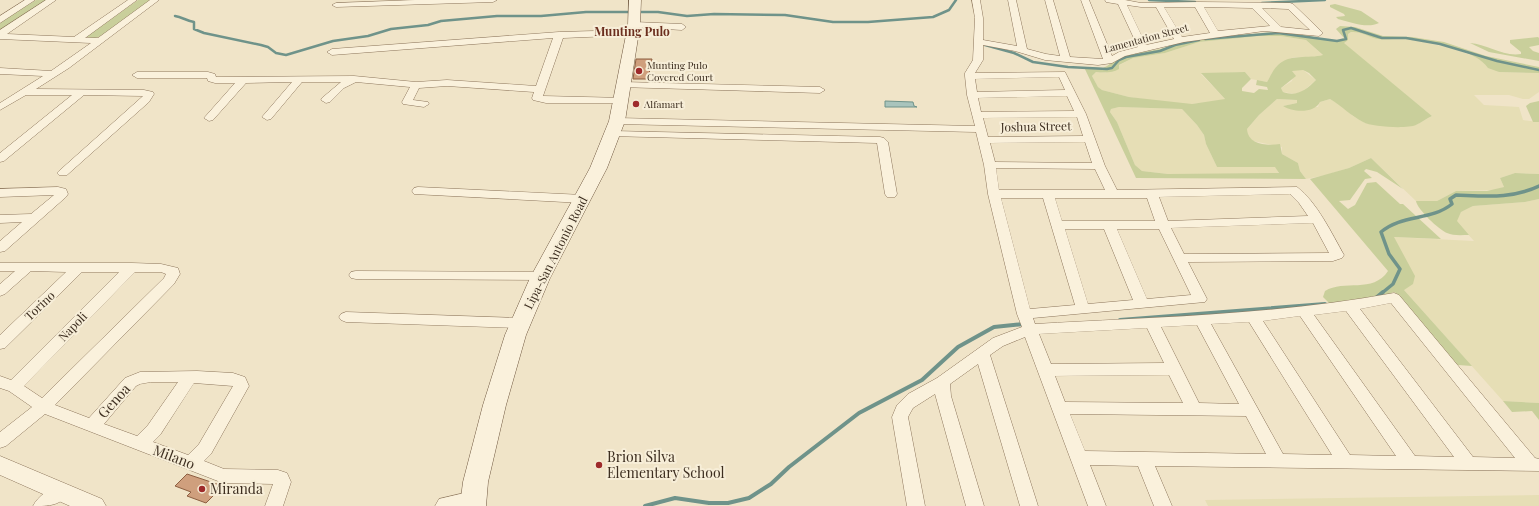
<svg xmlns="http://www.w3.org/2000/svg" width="1539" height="506" viewBox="0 0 1539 506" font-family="'Playfair Display',serif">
	<rect width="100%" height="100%" fill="#f0e4c8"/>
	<!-- farmland -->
	<path fill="#e6deb5" d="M1353,31l27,8h28l39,8 27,9 25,16 40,1v19l-10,7h-6l-14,-4h-35l10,10 35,2 4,13 16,2v52l-24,-1 -15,5 4,9 -9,3 -39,1 -19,10h-21l-45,-43 -22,10 -23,7 -20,4 -6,-8 -2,-8 -16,-9v-7l-29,-6 -6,-6v-6l12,-14 18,-16 20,1v3l-14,3 35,1 2,-5 10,-3 11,6 12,11 12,7 51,2 16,-9 -89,-73 5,-3v-6z
		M1281,36l25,4 18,16 -14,2 -16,-1 -14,6 -3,3 -10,16 -16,-3 -6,-7 -44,2 24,25 -4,2 -29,3h-14l-49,-7 -27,-7 -4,-3 -6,-11 4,-4 9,1 28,-15 32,-5 34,-11 60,-6z
		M1291,70h12l13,10 -14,12 -7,2 -12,-2 -2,-4 11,-7 2,-7z
		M1119,107l63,2 15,16 7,10 2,9 11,23h59l3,7h-111l-26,-3 -7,-6 -18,-43 -7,-10 1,-3z
		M1539,199v204l-36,-2 -99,-111 -11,-53 81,4 -18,-20 5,-9 12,-6 52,-4z
		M1539,495v11h-331l-3,-6z"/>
	<!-- green -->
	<path fill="#c9cf9b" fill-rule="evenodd" d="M36,0h13l-49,31v-9z
		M138,0h12l-48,36 -7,2 -9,-1z
		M1335,4l26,7 18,12c-12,6 -28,-1 -41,-4l-2,-2 9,-1 -1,-2 -14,-7v-2z
		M1340,26l15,1 28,9 29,1 32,5 42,14 53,11v6l-40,-1 -11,-4c-11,-18 -59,-27 -79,-29 -11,-1 -21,1 -31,0 -9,-2 -18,-8 -27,-7l-3,2v6l-4,3 88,73c-5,2 -11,7 -16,9 -9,4 -44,2 -53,-3 -12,-6 -21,-16 -33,-23l-10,3c-6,12 -28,10 -37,4l14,-3v-3l-20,-1 -18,16 -12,14c1,16 20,17 33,15l2,10 16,9 2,8 6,8 -170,-1 -52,-111 19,1 4,-2 13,-10 40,-7 37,-10 78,-7 19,1 33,7h13l4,-2 -8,-9zM1259,36h22l25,4 17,15c-14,4 -34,-2 -46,11 -4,4 -7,11 -10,16l-10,-2 -1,5 11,2 1,3 -9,-1 -5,4 -12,-2v-3l9,-9 -6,-7 -44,1 24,26 -33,5 -63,-7 -27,-7 -4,-3 -6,-11 4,-4c9,1 16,1 23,-3v-4l14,-7 32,-5 34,-11zM1303,70l6,3 7,7c-10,10 -19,17 -33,12l-2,-4 15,-12 -4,-5zM1119,107l63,2 15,16 7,10 2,9 11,23h58l4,6 -111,1 -26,-3 -7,-6 -18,-43 -7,-10 1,-3z
		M1538,37l1,1v7l-10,2 4,4 6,2v8l-50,-9 -19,-9c17,1 33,14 51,11v-2l-11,-9v-3z
		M1539,101v21h-6l-7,-16 4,-3z
		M1371,158l32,31 -26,-17 -11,-3 -2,2 8,7 -7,1 -15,21 -11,1 9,8 7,-4 12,-22 9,-1 24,22h3l38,35 -47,-2 21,39 -2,8 -9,6 68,76 -14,-1 -5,-3 -57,-69 -3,-1 -6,4 -56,9 -8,-8 2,-6c19,-12 48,3 63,-20l-78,-92 39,-11z
		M1515,173l24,1v25l-14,3 -52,4 -12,6 -4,9 12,14c-7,0 -16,1 -22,-2 -8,-3 -30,-24 -31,-32h21l19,-10h31l17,-4 -4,-9z
		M1503,401l36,2v17l-7,-9 -20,1z"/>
	<!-- water -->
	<path fill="#a9c4bc" stroke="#6f938a" d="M885,101l28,1 1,4 3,1h-32z"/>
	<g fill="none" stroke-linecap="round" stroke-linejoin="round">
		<!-- stream-far2 -->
		<path stroke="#6f938a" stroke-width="2.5" d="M1149,0l46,2
			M1262,3l63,-3
			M175,16c7,1 12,5 19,6v7l10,4 57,12 7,2 8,6 10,2 47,-14 35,-5 23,-7 37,-4 13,-4 56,-5h44l45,-4h72l29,4 27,-2 71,1 48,7h35l65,-5 16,-7 7,-10
			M1205,39l73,-6 59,8 9,-2 -3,-9 8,-2 31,10h24l34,6 57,17 42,9
			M985,45l29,8 19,9 35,5 39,2 5,-1 7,-8 7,-3 34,-6 15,-6 24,-5"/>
		<!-- stream-far1 -->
		<path stroke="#6f938a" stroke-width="3.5" d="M1382,293l11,-9 7,-15 -11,-15 -8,-22c21,-18 50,-11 71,-28l-2,-5 6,-4c30,1 56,4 83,-9"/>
		<!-- stream -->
		<path stroke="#6f938a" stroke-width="4" d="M1377,297l6,-5
			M1120,320l205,-16
			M645,506l30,-8 34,5h19l21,-5 22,-14 18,-17 70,-54 63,-33 36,-33 36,-20 30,-3"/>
	</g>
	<!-- building -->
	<path fill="#cf9f7d" stroke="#8d5f41" d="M636,59h16l-4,20h-15z
		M187,474l36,12 -17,17 -19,-7 4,-4 -16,-6z"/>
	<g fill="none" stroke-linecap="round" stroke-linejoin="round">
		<defs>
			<path id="minor" d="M25,0h10l-35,23v-7z
				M46,0h10l-49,34 67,3 54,-37h9l-52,38h13l52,-38h9l-90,68 -33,21 108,1 9,2 1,2 -5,8 -82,73h-8l-2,-2 2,-2 84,-75 -59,-1 -80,66 -4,1v-9l72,-58h-46l-26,15v-7l43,-27 -43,-2v-6l51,3 40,-28 -91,-4v-9z
				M415,0h82l-4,2 -157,5 -4,-2 4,-2z
				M972,0h8l3,18v22l34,6 -9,-46h8l11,49 19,5 14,2 -15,-56h8l17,57 33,2 -22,-59h8l23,56 7,-4 19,-5 -20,-43 -12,-2 -1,-2h20l16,3 57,-1 92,1 3,1 30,29 -4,3 -55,-5 -80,11 -59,14 -13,7 -14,2 -53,-5 -30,-9 -32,-6v15l-8,13 90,-1 21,42 19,52 12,24 180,-3c20,15 35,47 47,68l-2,3 -9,3 -145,1 19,37 -2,3 -172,16 2,6c120,-7 240,-9 359,-31l5,2 136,163 4,1v12l-384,-5 17,40h-18l-16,-40 -48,-1 16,41h-18l-63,-169 -22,9 -13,9 48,151h-18l-42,-142 -28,20 1,12 33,110h-18l-31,-112 -22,14 -5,9 17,89h-18l-15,-89 5,-12 11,-11 29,-16 56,-40 29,-11 -5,-13 -29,-120 -4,-29 -8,-33 -359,-8 -5,-3 5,-3 358,8 -8,-31 -2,-19v-3l8,-13 2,-42zM1127,5l14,2h15l18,32 -28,6zM1164,7h31l15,26 -28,4zM1204,7l48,1 18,18 -52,5zM1262,8l26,1 22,21 -29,-3zM1059,77l6,13 -88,2 -2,-13zM1067,96l7,15 -93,1 -3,-14zM1077,117l6,19 -95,1 -5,-19zM1085,142l7,21 -97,-1 -5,-19zM996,168l99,1 10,21h-106zM1290,194l9,9 9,13 -140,5 -9,-24zM1001,198h42l32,107 -45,4zM1055,198h92l8,23h-93zM1313,223l16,30 -145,1 -13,-26zM1065,229h39l29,71 -45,4zM1117,229h42l32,66 -44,4zM1391,303l124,155 -42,-1 -113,-148zM1346,311l108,146 -39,-1 -101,-141zM1300,316l96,140 -46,-1 -87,-134zM1249,322l83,133 -49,-1 -72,-130zM1197,325l42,79 -40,-1 -38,-76zM1147,328l17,35 -113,1 -12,-30zM1169,375l14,28 -118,-1 -10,-26zM1070,414l176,2 20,38 -181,-3z
				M634,22l48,2 4,3 -4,3 -51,-3 -1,-2 1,-2z
				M632,30l3,1 1,2 -1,2 -72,3 -20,58 82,2 1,2 -1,2 -4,1h-75l-13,-3 -1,-2 2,-6 -87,-6 -28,2 -6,12 15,2 1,2 -5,3 -21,-3 -1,-2 8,-15 -54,-5 -12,6 -14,14 -4,1 -5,-3 1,-2 19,-16h-39l-31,37 -4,1 -5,-3 30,-35 -46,1 -33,37 -4,1 -5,-3 31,-35h-20l-7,-2 -1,-3h-70l-5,-3 5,-3h71l7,2 1,3 138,-1 62,6 31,-2 89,6 17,-48 -221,17 -5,-3 5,-3 227,-17z
				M622,82l198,5 5,3 -5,3 -201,-6 -2,-2 2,-2z
				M613,131l267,6 4,1 4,4 9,52 -2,3h-8l-2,-3 -8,-51 -268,-7 -1,-2z
				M58,187l8,2 2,5 -2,3 -61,54 -5,1v-11l22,-19 -22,1v-8l31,-1 23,-19 -54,2v-8z
				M418,187l165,8 4,1 2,3 -2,3 -4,1 -169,-9 -2,-3 2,-3z
				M0,263h132l29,1 17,4 2,6 -6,10 -119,121 34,13 36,-40 15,-6 57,-1 36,2 12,4 4,9 -38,68 -7,7 20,8 54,1 9,3 4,9 -8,24h-18l8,-22 -50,-1 -178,-69 -39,32 -6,2v-16l32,-25 -23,-16 -9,-3v-12l11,4 108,-108h-37l-77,76 -5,1v-14l66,-63 -35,-1 -26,23 -5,2v-12l15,-13h-15zM135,272h26l5,2 -2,4 -122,120 -18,-12zM151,382h27l-30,43 -11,11 -33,-12 32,-38 4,-2zM194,383l39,3 -34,58 -11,11 -35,-13 7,-7z
				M356,271l186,1 5,1 2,3 -2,3 -5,1 -186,-1 -5,-1 -2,-3 2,-3z
				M346,312l174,6 5,1 2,4 -2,4 -5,1 -174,-6 -5,-2 -2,-3 2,-3z
				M60,485l6,2 3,5c-8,14 -20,14 -36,14 5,-10 17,-18 27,-21z"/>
			<path id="tertiary" d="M0,456l102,43 4,7h-36l-70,-31z
				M473,491l8,3 4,7 -3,5h-47l4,-7z"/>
			<path id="secondary" d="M629,0h12l-1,25 -15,96 -18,47 -57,110 -24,57 -20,70 -18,77 -2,24h-26l3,-24 20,-77 22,-70 25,-57 60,-110 19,-47 19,-96z"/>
		</defs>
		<!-- minor casing -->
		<use href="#minor" stroke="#8d765c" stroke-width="1"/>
		<!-- tertiary casing -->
		<use href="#tertiary" stroke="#8d765c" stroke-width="1"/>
		<!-- secondary casing -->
		<use href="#secondary" stroke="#6f573f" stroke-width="1"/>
		<!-- minor -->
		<use href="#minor" fill="#faf1dc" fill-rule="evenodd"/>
		<!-- tertiary -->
		<use href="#tertiary" fill="#faf1dc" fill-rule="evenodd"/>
		<!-- secondary -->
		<use href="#secondary" fill="#faf1dc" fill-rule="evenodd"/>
	</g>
	<!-- markers -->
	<g fill="#9e2a2b" stroke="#f7eed8" stroke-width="1.5">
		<circle cx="639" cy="71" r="4"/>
		<circle cx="636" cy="104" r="4"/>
		<circle cx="599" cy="465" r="4"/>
		<circle cx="202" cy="489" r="4"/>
	</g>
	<g text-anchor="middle" stroke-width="4" stroke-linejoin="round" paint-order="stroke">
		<!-- far-street labels -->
		<g font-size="10" fill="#3d2e20" stroke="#f7eed8">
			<text transform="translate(1146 38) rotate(-15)" y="4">Lamentation Street</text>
		</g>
		<!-- far-poi labels -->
		<g font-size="10" fill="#3d2e20" stroke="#f7eed8" text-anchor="start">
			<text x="647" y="69">Munting Pulo<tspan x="647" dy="12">Covered Court</tspan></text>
			<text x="644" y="108">Alfamart</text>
		</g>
		<!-- far-quarter labels -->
		<g font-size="12" font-weight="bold" fill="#6b2e1e" stroke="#f7eed8">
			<text x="632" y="36">Munting Pulo</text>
		</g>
		<!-- street labels -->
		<g font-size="12" fill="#3d2e20" stroke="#f7eed8">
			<text transform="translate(1036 127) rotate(-1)" y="4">Joshua Street</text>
			<text transform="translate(556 253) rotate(-63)" y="4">Lipa-San Antonio Road</text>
			<text transform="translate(40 306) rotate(-44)" y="4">Torino</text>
			<text transform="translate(73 327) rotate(-46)" y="4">Napoli</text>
		</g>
		<!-- near-street labels -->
		<g font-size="14" fill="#3d2e20" stroke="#f7eed8">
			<text transform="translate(114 401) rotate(-48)" y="5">Genoa</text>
			<text transform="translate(174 457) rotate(21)" y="5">Milano</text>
		</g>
		<!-- near-poi labels -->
		<g font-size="14" fill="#3d2e20" stroke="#f7eed8" text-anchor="start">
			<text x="607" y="462">Brion Silva<tspan x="607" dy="16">Elementary School</tspan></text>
			<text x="210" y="494">Miranda</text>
		</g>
	</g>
</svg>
